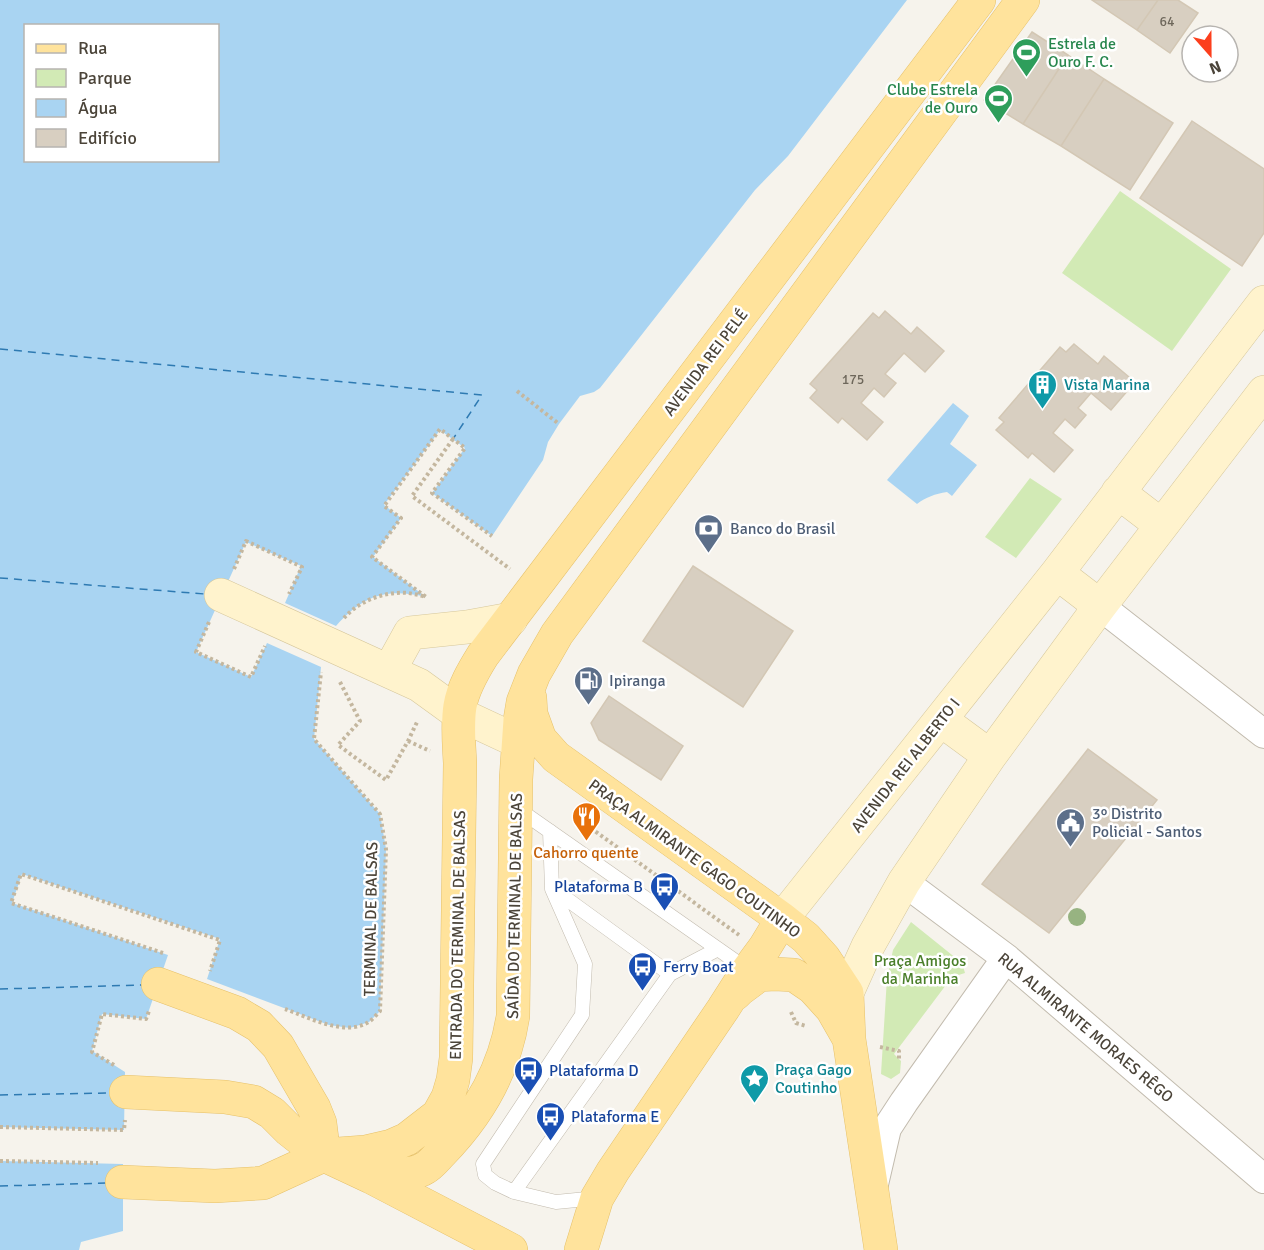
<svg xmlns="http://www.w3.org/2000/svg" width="1264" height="1250" viewBox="0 0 1264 1250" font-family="Signika,sans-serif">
	<rect width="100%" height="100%" fill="#f6f3ec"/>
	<!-- green -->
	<path fill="#d2eab5" d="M1120,191l111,78 -59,82 -110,-78z
		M1030,478l32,21 -46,59 -31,-21z
		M911,922l51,41 3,10 -13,4 -58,77 7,7 -1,12 -9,6 -10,-5 6,-96 6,-28z"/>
	<!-- water -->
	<path fill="#a9d4f2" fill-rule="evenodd" d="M0,0h907l-119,156 -33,34 -155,198 -6,4 -14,4 -21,28 -11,18 -5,18 -51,76 -60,-43 33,-45 -25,-18 -56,75 17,13 -28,39 53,40c-40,-9 -62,-2 -90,29l-51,-23 16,-37 -55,-24 -50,110 55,25 16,-34 54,24 -7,72 66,75 6,35 -6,162 -11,11 -19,6 -21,-3 -122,-46 13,-40 -198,-65 -10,29 156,52 -22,64 -44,-5 -10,37 33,21 -1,58 -124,-3zM26,26h192v134h-192z
		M953,403l16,13 -19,28 27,21 -25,31 -5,-4c-12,2 -21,5 -30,12l-30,-24z
		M0,1161l123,3v67l-42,11 -2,8h-79z"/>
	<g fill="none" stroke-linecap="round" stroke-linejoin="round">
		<!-- ferry -->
		<path stroke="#2e7ab2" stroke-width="1.5" stroke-dasharray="8 6" stroke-linecap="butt" d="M0,349l482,46 -29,44
			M0,578l205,16
			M0,989l142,-4
			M0,1095l110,-2
			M0,1186l107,-3"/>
	</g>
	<!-- building -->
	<path fill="#d8cfc1" stroke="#d3c7b4" stroke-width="1.5" d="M1092,0h66l-21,30z
		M1158,0h20l20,13 -28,40 -33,-23z
		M1032,32l36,23 -45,69 -39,-24z
		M1068,55l36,24 -43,67 -38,-22z
		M1104,79l69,44 -43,67 -69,-44z
		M1192,121l72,48v64l-22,33 -102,-68z
		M885,311l26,23 6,-7 27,24 -19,21 -21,-19 -19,21 11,9 -12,14 -10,-9 -13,15 22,19 -16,18 -25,-22 -4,5 -28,-25 7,-8 -7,-6 63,-71 6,5z
		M1074,344l24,20 6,-8 31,26 -24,28 -20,-17 -13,15 8,7 -11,13 -10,-9 -12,14 20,17 -19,22 -22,-19 -4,5 -32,-28 8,-8 -5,-4 61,-71 6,5z
		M693,566l100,65 -50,76 -100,-66z
		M609,696l74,50 -22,34 -62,-40 -8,-17z
		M1088,749l69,51 -108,133 -67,-49z"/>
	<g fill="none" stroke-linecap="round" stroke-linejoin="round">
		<defs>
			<path id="lane" d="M518,809l230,161
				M550,831l2,58 33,75 -3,51 -99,149 2,11 10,8 19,9 42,10 41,-4
				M553,889l117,85 48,-25
				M514,1192l156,-218"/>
			<path id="street" d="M1100,606l164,128
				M904,882l102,76 258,221
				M874,1184l13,-56 17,-26 102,-144"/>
			<path id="secondary" d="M1118,492l43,33
				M1057,573l43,33
				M221,595l198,90 40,29 60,28
				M389,671l21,-38 57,-6 44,-8
				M941,720l49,36
				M782,919l275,-346 207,-271
				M847,993l21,-47 36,-64 86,-126 110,-150 164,-214"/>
			<path id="primary" d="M530,698l1,16 9,25 16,18 226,162 24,19 18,20 23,35 2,46 32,211
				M158,984l79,29 22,13 19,20 36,62 6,15 4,32
				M735,994l4,-4 20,-15 16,-1 19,1 19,13 19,21 16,28
				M126,1092l99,5 29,5 18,11 17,17 19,15 16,10 47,22 140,73
				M371,1177c14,-1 42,-1 54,-9 6,-3 12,-11 17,-16 37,-38 63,-84 71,-136l3,-237 4,-59 3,-18 11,-28 23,-40 466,-634
				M122,1182l93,4 48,-3 61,-28 41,-3 26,-6 16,-7 31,-24 10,-18 5,-17 3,-22 4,-295c-1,-19 -3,-39 0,-57 3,-18 13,-35 23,-51l496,-655
				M581,1250l16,-52 16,-27 110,-162 25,-39 17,-23 17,-28"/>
		</defs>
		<!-- lane casing -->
		<use href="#lane" stroke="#c2bbae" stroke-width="15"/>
		<!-- street casing -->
		<use href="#street" stroke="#c2bbae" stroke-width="30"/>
		<!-- secondary casing -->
		<use href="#secondary" stroke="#d6c79b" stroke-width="34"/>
		<!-- primary casing -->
		<use href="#primary" stroke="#e6c16a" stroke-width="34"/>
		<!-- path -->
		<path stroke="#c4b79f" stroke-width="4" stroke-dasharray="3 3" stroke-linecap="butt" d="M517,391l42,33
			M453,439l-41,57 98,73
			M234,569l12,-28 56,26 -13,27
			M344,618c15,-17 40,-27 64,-25 6,1 12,2 18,4l-54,-40 29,-39 -17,-12 56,-77 25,19 -33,45 60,43
			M209,622l-13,30 55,25 14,-31
			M340,682l20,39 -22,24 48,35 22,-39 10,-21
			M408,741l22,10
			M581,821l158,114
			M163,953l-152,-50 10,-29 199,66 -10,31
			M285,1009c23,8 62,29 85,12 3,-2 7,-7 10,-10l6,-162 -6,-35 -66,-75 7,-67
			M791,1012l5,11 10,3
			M880,1047l19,4v9
			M114,1065l-22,-13 10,-38 44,5 3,-8
			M0,1127l124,3 1,-10
			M0,1161l98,2"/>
		<!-- lane -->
		<use href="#lane" stroke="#fff" stroke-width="14"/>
		<!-- street -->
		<use href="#street" stroke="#fff" stroke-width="28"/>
		<!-- secondary -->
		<use href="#secondary" stroke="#fff3cd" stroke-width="33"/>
		<!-- primary -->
		<use href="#primary" stroke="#ffe39c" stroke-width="33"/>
	</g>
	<!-- trees -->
	<circle fill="#97b381" cx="1077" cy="917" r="9"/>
	<!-- icons -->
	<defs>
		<symbol id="stadium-pin" viewBox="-11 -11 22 30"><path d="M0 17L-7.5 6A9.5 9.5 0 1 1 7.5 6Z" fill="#2e9e5b" stroke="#fff"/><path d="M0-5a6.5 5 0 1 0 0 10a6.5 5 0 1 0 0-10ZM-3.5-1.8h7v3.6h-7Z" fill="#fff"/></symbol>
		<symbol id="building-pin" viewBox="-11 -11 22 30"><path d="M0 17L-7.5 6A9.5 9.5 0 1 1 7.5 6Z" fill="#0f9aa8" stroke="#fff"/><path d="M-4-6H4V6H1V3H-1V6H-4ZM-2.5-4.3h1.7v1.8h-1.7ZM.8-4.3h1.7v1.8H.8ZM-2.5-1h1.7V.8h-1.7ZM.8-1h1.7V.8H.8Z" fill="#fff"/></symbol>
		<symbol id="bank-pin" viewBox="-11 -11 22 30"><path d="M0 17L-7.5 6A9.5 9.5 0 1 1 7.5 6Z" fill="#5c6f8a" stroke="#fff"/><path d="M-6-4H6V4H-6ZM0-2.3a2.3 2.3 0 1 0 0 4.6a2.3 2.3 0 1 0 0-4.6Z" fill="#fff"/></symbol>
		<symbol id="fuel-pin" viewBox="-11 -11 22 30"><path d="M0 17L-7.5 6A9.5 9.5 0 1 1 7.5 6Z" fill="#5c6f8a" stroke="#fff"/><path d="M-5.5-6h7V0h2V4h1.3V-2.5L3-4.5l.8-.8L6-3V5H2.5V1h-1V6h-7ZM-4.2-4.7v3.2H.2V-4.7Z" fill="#fff"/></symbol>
		<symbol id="restaurant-pin" viewBox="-11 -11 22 30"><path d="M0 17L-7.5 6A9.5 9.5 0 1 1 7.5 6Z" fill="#e8710a" stroke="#fff"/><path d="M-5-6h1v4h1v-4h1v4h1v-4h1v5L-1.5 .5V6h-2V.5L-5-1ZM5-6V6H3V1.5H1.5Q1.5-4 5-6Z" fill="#fff"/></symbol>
		<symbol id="civic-pin" viewBox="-11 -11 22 30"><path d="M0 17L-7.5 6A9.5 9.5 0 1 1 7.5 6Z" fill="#5c6f8a" stroke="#fff"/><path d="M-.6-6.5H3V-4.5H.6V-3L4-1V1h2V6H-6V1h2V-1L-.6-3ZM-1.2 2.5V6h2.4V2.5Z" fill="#fff"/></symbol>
		<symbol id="bus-pin" viewBox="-11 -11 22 30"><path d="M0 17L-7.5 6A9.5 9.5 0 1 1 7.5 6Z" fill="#1a4fb4" stroke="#fff"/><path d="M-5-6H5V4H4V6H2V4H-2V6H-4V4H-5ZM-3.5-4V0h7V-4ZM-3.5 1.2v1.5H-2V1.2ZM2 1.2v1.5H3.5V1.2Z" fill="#fff"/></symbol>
		<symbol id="sight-pin" viewBox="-11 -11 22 30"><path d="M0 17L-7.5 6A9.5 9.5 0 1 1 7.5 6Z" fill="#0f9aa8" stroke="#fff"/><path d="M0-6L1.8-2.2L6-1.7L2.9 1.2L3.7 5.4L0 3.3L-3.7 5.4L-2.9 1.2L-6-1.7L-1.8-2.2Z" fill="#fff"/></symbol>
	</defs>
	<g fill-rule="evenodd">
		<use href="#stadium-pin" x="1010" y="36" width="33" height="45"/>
		<use href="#stadium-pin" x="982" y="82" width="33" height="45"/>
		<use href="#building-pin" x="1026" y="368" width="33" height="45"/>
		<use href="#bank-pin" x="692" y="512" width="33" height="45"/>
		<use href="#fuel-pin" x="572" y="664" width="33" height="45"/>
		<use href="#restaurant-pin" x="570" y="800" width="33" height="45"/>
		<use href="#civic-pin" x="1054" y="806" width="33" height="45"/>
		<use href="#bus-pin" x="648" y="870" width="33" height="45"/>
		<use href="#bus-pin" x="626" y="950" width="33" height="45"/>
		<use href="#bus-pin" x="512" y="1054" width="33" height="45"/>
		<use href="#sight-pin" x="738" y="1062" width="33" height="45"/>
		<use href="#bus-pin" x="534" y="1100" width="33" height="45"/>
	</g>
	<g text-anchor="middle" stroke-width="5" stroke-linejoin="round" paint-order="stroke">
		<!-- number labels -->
		<g font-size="14" fill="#6e675b">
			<text x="1167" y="26">64</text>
			<text x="853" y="384">175</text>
		</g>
		<!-- leisure labels -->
		<g font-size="16" fill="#27864d" stroke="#fff" text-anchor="start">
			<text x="1048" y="49">Estrela de<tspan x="1048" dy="18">Ouro F. C.</tspan></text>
			<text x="978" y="95" text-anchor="end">Clube Estrela<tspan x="978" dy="18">de Ouro</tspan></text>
		</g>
		<!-- street labels -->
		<g font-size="16" fill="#4b4439" stroke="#fff">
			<text transform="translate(705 362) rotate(-53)" y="6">AVENIDA REI PELÉ</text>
			<text transform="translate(905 765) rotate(-52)" y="6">AVENIDA REI ALBERTO I</text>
			<text transform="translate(695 858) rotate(36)" y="6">PRAÇA ALMIRANTE GAGO COUTINHO</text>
			<text transform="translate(514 906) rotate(-89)" y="6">SAÍDA DO TERMINAL DE BALSAS</text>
			<text transform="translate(370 919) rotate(-89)" y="6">TERMINAL DE BALSAS</text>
			<text transform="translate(457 935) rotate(-89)" y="6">ENTRADA DO TERMINAL DE BALSAS</text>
			<text transform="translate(1086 1027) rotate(40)" y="6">RUA ALMIRANTE MORAES RÊGO</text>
		</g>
		<!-- culture labels -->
		<g font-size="16" fill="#0d838f" stroke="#fff" text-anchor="start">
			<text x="1064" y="390">Vista Marina</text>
			<text x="775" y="1075">Praça Gago<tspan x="775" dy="18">Coutinho</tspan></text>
		</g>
		<!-- service labels -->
		<g font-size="16" fill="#4e5e75" stroke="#fff" text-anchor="start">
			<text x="730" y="534">Banco do Brasil</text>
			<text x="609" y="686">Ipiranga</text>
			<text x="1092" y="819">3º Distrito<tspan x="1092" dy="18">Policial - Santos</tspan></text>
		</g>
		<!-- food labels -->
		<g font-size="16" fill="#c56008" stroke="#fff">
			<text x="586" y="858">Cahorro quente</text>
		</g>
		<!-- transit labels -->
		<g font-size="16" fill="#164399" stroke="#fff" text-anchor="start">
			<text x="643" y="892" text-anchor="end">Plataforma B</text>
			<text x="663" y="972">Ferry Boat</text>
			<text x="549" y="1076">Plataforma D</text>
			<text x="571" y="1122">Plataforma E</text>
		</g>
		<!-- park labels -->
		<g font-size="16" fill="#4a7f2a" stroke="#fff">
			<text x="920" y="966">Praça Amigos<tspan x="920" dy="18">da Marinha</tspan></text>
		</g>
	</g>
	<!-- legend -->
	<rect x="24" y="24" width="195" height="138" fill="#ffffff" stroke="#b7b4b0" stroke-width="1.5"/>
	<rect x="36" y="44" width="30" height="9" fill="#ffe39c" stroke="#b7b4b0" stroke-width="1.5"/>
	<text x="78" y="54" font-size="18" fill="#4b4439">Rua</text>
	<rect x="36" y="69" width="30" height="18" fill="#d2eab5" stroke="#b7b4b0" stroke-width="1.5"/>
	<text x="78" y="84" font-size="18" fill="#4b4439">Parque</text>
	<rect x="36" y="99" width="30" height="18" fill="#a9d4f2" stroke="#b7b4b0" stroke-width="1.5"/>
	<text x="78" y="114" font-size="18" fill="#4b4439">Água</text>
	<rect x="36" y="129" width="30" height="18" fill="#d8cfc1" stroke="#b7b4b0" stroke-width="1.5"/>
	<text x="78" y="144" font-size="18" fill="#4b4439">Edifício</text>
	<!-- north arrow -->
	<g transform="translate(1210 54) rotate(159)"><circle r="28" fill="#ffffff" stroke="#b7b4b0" stroke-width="1.5"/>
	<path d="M0-4.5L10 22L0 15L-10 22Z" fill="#fc3f1d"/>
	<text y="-9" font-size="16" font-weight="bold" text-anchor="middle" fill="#4b4439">N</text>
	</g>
</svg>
